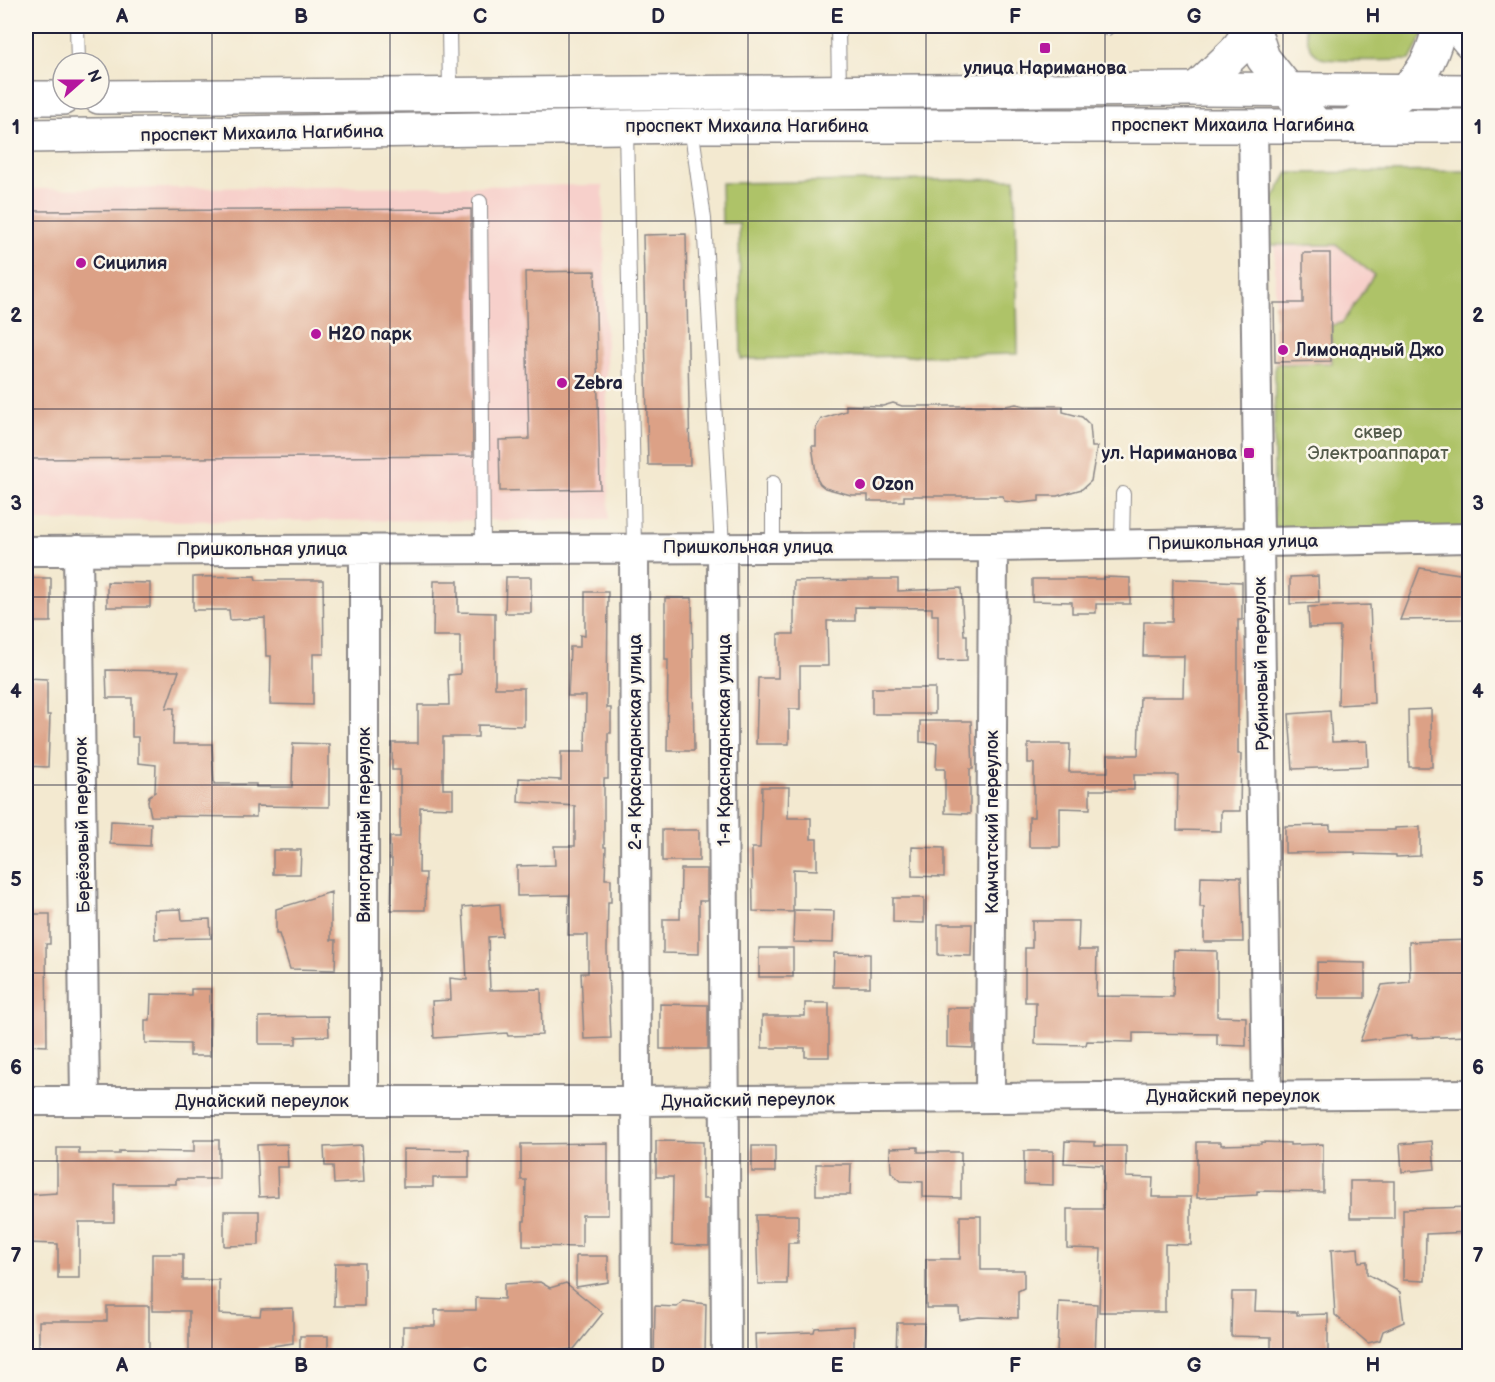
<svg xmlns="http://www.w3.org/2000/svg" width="1495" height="1382" viewBox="0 0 1495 1382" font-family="'Balsamiq Sans',sans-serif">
	<rect width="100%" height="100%" fill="#fbf7ec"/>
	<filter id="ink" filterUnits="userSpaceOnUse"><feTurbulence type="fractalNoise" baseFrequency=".0167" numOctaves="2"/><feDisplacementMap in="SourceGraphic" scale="12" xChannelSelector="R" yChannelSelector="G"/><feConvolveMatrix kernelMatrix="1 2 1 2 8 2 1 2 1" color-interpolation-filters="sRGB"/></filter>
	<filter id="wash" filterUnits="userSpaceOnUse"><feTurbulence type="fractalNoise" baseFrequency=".008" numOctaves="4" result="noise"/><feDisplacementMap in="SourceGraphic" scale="24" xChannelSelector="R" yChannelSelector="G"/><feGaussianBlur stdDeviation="1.35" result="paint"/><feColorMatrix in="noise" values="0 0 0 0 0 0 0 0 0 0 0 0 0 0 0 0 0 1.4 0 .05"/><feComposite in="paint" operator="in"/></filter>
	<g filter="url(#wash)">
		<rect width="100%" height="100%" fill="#f3e9d0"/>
		<!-- built -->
		<path fill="#f7d0cb" d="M603,185l6,335 -583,1v-332z
			M1275,245h62l37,30 -32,48 -10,40 -57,1z"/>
		<!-- green -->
		<path fill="#aec367" stroke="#687251" stroke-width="1.5" d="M1305,26h123l-18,34c-15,0 -79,2 -89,-2 -11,-6 -16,-21 -16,-32z
			M1469,171v360l-181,5 -15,-12 2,-160 57,-1 -1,-38 11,-2 32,-48 -37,-30h-67l-1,-40 19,-32z
			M1015,179l3,175 -277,5 -2,-136h-17l-1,-40z"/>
		<g id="blocks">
			<!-- building -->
			<path fill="#dca186" d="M471,209l2,247 -447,3v-248z
				M686,234l4,231h-42l-5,-230z
				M1303,253h27l1,108 -56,1 -1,-59h29z
				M595,271l5,218 -100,2 -1,-51 30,-1 -4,-167z
				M893,403l9,3h104l10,-2 9,2h38v6l19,5 8,8 2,22h5l-6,34 -9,8 -25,7h-18v5l-19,2 -16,-2 -1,-5h-99v5h-36v-6h-17l-26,-7 -5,-4 -3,-5 -5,-33h4v-18l5,-9 25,-8v-6l37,1z
				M1420,568l46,7 -2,44 -64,1z
				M255,576l1,4h67l1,74h-11v51l-43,-1 1,-48h-5l-1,-38 -35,2 -1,-10h-36v-33z
				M1318,576l1,27 -29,1v-27z
				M506,577h25v36h-26z
				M1104,577l26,1v26h-34v9h-24v-11l-40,-1v-22h72z
				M28,578h23v44h-23z
				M869,579h29v12l63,-3 3,47h3v25l-29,1v-46h-6v-7l-77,-1v14h-28l1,45h-28v43h-11v35h-33l2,-66h20v-44h16v-53l75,-1z
				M1173,579l69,3v38h-4v134h3l-1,57h-19v20l-44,-1 1,-55h-44v15h-44v19l-30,-1v39h-31v-30h5v-54h-6v-19h42l-1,28h39v-17h30l2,-58h43l1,-41h-41l1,-34h28z
				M434,581h24v31l37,1v75h29v38l-46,-1v12h-35v52h10v19l-33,-1 -1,66h7l-1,37h-34l1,-51h-2v-22h10v-67h-8v-27h26v-38h31l-1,-30 12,-1v-38h-27z
				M107,582l43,1v24h-43z
				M585,592h23l-1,116h4v25h-3v46h-4v68h2l-1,32h6v23h-3l-1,48 4,88 -27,1 -3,-66h7v-38h-20l1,-40 -52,1v-30l38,-1 -1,-19h21v-40l-57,-4 1,-24 42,2v-28h24l1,-56h-18l2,-49h10v-12l5,1z
				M665,598h27l2,153h-27l1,-91h-3z
				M1370,605l4,98 -36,2 2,-78 -31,1 -1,-21z
				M106,670l73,1 -13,37h8l-1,36h39l2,40h42v3h36l1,-44 36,1v63l-73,-1v11l-105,-1 -3,-14 1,-6 6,-4 1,-27 -18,-2v-26h-6v-39h-25z
				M26,678l21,1v36h3l-2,52 -22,-1z
				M872,688h63v26h-63z
				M1431,709l1,58h-23l-1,-57z
				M1330,711l2,31 35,-1 1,25 -75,3 -4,-55z
				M920,721h51l2,48h-3v45l-25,-1v-44h-9l1,-26 -17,-1z
				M762,787h27l-1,31h23v21h6v31l-24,-1v43l-40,-1 -1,-63h8z
				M111,821l40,2 -1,23 -40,-2z
				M1330,825v5h65v-2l25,-1v29l-24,1v-2l-41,-1v-2l-70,1v-27z
				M662,830h37v31h-37z
				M912,847l32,1v29l-32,-1z
				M273,850h28l-1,24h-27z
				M681,869h26v32h-8v53l-36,-1v-34h17z
				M1201,876l40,1 2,65h-39v-35h-4z
				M331,892v48h5l-1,30 -45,-1 -11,-35h-3v-25z
				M893,898h31v25l-31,-1z
				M500,904l2,32 -14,1 2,53 51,-1 1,46 -34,1 -1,-3 -73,5 -2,-37 19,-1 -1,-22 17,2 -4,-73z
				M181,909l1,11 28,-1 1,19 -56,1 -1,-29z
				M794,910l40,1 -1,32 -40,-1z
				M26,914h24v30h-4l1,102 -21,-1z
				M1032,921h47l-1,29h19l-1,46 77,1 1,-47 43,1v65l29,1v29l-29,-1v-11l-84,-1v9l-46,-1 -1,4 -51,-1 1,-42h-11v-54h7z
				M938,924h34l-1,32 -33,-1z
				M1470,940v96l-58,2v-3l-52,6 22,-56 28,-3 -1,-40z
				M759,948h34v29h-34z
				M834,953l36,1v33h-37z
				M1317,962l48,1v35h-48z
				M191,989h19v67h-20v-12l-45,-1v-23h5l1,-26 40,1z
				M805,1003h24v54h-24v-9h-43v-32h43z
				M660,1004l48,1v44h-48z
				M947,1008h26v40l-26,-1z
				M328,1016l1,20 -33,1v7h-37v-27z
				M194,1140h25v39h-43v5h-62v38h-35v56h-21v-34l-32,-1v-48l31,-2v-45h22v6h40v-3l75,1z
				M656,1141l47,1v57h6v47l-37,-1 1,-68h-17z
				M1065,1141l30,1v4h31v31l27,1 -1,19h39v48l-26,-1v68h-66l2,-63 -34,-1v-39h36v-44l-39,-2z
				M1432,1141l3,28 -33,3 -2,-28z
				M1197,1142h24v3l40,-1v-2l29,1v2l33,-1v48l-66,-1v4l-60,3z
				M608,1143v72h-26v32l-59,-1v-25h2l1,-41h-5v-36z
				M287,1144l1,23h-11l1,29 -19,1 -2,-52z
				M362,1145l2,37 -30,2 -1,-18h-8l-1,-19z
				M752,1146h23v26h-23z
				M918,1147v5h43v46l-38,-1v-15l-22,-1 -10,-9 -1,-24z
				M403,1149l66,1v28h-36v9h-30z
				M1024,1151h29v34l-29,-1z
				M816,1164h35l-1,31h-34z
				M1350,1181h44v37h-44z
				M1470,1207v25l-44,2 -1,47 -22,-1v-71z
				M224,1211h35v34l-35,1z
				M756,1215h42v28h-10l-1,41h-29z
				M960,1216h21v54h43v18l-6,3v27l-39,-1 -19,3 -1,-12h-33v-49h34z
				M1358,1248l1,14 8,-1v13l33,18 4,30 -21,9 -3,9 -12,3 -33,-28 -4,-65z
				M152,1254h31v26h36v34l41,2 1,-7 32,-1v35l-35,5v8h-69v-45h-37z
				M576,1256h32v26l-32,5z
				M335,1263h29v43h-30z
				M540,1282l10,6 16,-5 37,30 -29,36 -39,4 1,3h-31l-45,-5v5h-57v-30h32v-16h41v-12l28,1v-15z
				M1232,1292h24l-1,19 42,1v3l31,-1v41l-57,-3v-15l-40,-1z
				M683,1301l23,3 -1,52h-51l1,-50 22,1z
				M1059,1302l38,2 -2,52 -38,-2z
				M107,1306h42v50h-110v-35h68z
				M897,1323h27l-1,33h-27z
				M854,1326v30h-39l-2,-1 -57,1 -1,-22 59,-2 1,-4z
				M300,1336h28v20h-28z"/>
		</g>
	</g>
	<g filter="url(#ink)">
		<use href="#blocks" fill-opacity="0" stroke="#8a8686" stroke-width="1.5"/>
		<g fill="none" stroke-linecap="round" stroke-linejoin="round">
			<defs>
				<path id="lane" d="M77,26l1,37
					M449,26l1,69
					M838,26l1,66
					M1107,26v2
					M691,126l13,93 18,328
					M626,127l8,420
					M480,202l3,346
					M1122,544l1,-50
					M773,547v-64"/>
				<path id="street" d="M1253,124l14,972
					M634,547l3,809
					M722,547l4,809
					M78,550l7,551
					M26,551l967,-4 477,-9
					M990,1098l3,-551
					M26,1101h610l834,-7
					M364,1101v-552"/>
				<path id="secondary" d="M1457,26l13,16
					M1253,27l10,31 53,67
					M1196,89l39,-37 19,-26
					M1351,125c46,-26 79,-44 88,-99"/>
				<path id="primary" d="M99,97l1097,-8 274,2
					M26,98h37
					M26,136l665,-10h779"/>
			</defs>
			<!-- lane casing -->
			<use href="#lane" stroke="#8a8686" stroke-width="16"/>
			<!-- street casing -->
			<use href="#street" stroke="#8a8686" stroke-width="32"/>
			<!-- secondary casing -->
			<use href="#secondary" stroke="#8a8686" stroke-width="36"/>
			<!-- primary casing -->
			<use href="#primary" stroke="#8a8686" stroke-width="36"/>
			<!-- lane -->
			<use href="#lane" stroke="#fff" stroke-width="14"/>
			<!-- street -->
			<use href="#street" stroke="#fff" stroke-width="28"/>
			<!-- secondary -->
			<use href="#secondary" stroke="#fff" stroke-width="33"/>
			<!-- primary -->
			<use href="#primary" stroke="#fff" stroke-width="33"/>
		</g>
	</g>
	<!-- grid -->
	<path fill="none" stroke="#22223b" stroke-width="1.5" stroke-opacity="0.55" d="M212,26v1330M390,26v1330M569,26v1330M748,26v1330M926,26v1330M1105,26v1330M1283,26v1330M26,221h1444M26,409h1444M26,597h1444M26,785h1444M26,973h1444M26,1161h1444"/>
	<!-- markers -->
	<g fill="#b5179e" stroke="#fbf7ec" stroke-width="2">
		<rect x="1039" y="42" width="12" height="12" rx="3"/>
		<circle cx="81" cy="263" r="6"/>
		<circle cx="316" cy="334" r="6"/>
		<circle cx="1283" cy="350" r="6"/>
		<circle cx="562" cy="383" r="6"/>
		<rect x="1243" y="447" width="12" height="12" rx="3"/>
		<circle cx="860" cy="484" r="6"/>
	</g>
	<g text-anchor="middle" stroke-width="5" stroke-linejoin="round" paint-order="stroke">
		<!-- poi labels -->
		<g font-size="18" font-weight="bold" fill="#22223b" stroke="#fbf7ec" text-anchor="start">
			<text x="1045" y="74" text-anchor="middle">улица Нариманова</text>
			<text x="93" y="269">Сицилия</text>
			<text x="328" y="340">H2O парк</text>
			<text x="1295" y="356">Лимонадный Джо</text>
			<text x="574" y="389">Zebra</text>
			<text x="1237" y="459" text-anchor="end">ул. Нариманова</text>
			<text x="872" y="490">Ozon</text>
		</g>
		<!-- street labels -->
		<g font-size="18" fill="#22223b" stroke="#fbf7ec">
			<text x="1233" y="131">проспект Михаила Нагибина</text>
			<text x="747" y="132">проспект Михаила Нагибина</text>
			<text transform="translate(262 133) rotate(-1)" y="6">проспект Михаила Нагибина</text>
			<text transform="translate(1233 542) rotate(-1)" y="6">Пришкольная улица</text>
			<text x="748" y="553">Пришкольная улица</text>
			<text x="262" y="555">Пришкольная улица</text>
			<text transform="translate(1261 664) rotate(-91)" y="6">Рубиновый переулок</text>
			<text transform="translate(724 740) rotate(-90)" y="6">1-я Краснодонская улица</text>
			<text transform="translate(635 742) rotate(-90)" y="6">2-я Краснодонская улица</text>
			<text transform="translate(992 822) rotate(-90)" y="6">Камчатский переулок</text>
			<text transform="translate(82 825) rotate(-91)" y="6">Берёзовый переулок</text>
			<text transform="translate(364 825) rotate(-90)" y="6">Виноградный переулок</text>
			<text x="1233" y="1102">Дунайский переулок</text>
			<text transform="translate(748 1100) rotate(-1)" y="6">Дунайский переулок</text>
			<text x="262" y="1107">Дунайский переулок</text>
		</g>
		<!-- park labels -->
		<g font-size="18" fill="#535a4a" stroke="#fbf7ec">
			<text x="1378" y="438">cквер<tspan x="1378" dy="21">Электроаппарат</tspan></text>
		</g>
	</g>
	<!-- margin -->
	<rect width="1495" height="1382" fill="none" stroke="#fbf7ec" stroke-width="66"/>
	<!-- north arrow -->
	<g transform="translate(81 81) rotate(69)"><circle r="28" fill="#fbf7ec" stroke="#a4a2a5" stroke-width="1.5"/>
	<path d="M0-4.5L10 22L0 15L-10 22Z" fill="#b5179e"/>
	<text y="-9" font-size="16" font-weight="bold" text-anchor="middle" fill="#22223b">N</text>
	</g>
	<rect x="33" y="33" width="1429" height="1316" fill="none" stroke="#22223b" stroke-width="2"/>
	<g font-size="20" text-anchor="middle" font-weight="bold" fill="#22223b">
		<text x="122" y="23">A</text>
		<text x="301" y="23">B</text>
		<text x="480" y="23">C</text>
		<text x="658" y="23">D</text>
		<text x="837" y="23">E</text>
		<text x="1015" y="23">F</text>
		<text x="1194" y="23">G</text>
		<text x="1373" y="23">H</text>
		<text x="16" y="134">1</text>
		<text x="1478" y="134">1</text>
		<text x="16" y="322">2</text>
		<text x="1478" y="322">2</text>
		<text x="16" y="510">3</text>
		<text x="1478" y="510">3</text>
		<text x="16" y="698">4</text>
		<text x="1478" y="698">4</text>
		<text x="16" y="886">5</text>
		<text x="1478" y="886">5</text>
		<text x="16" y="1074">6</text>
		<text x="1478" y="1074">6</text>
		<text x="16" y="1262">7</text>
		<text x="1478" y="1262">7</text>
		<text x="122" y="1372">A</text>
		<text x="301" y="1372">B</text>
		<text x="480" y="1372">C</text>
		<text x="658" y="1372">D</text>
		<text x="837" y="1372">E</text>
		<text x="1015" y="1372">F</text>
		<text x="1194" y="1372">G</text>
		<text x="1373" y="1372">H</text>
	</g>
</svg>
